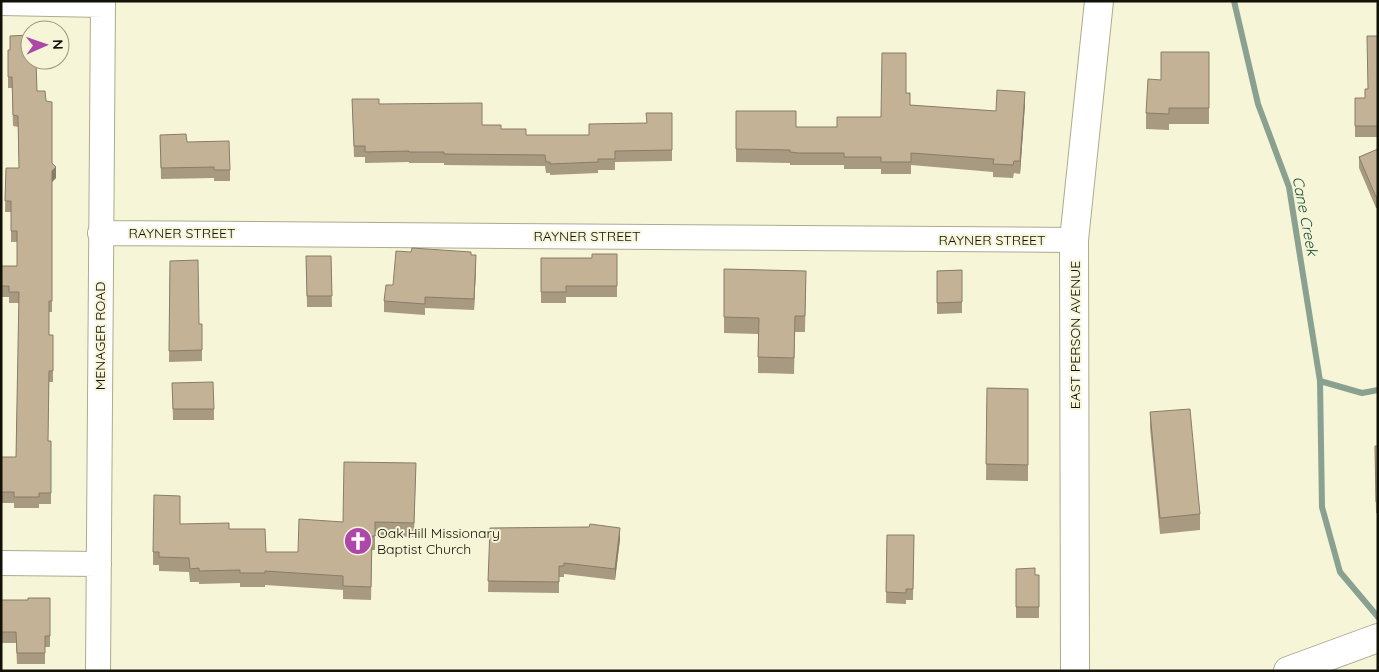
<svg xmlns="http://www.w3.org/2000/svg" width="1379" height="672" viewBox="0 0 1379 672" font-family="Quicksand,sans-serif">
	<rect width="100%" height="100%" fill="#f6f5d7"/>
	<g fill="none" stroke-linecap="round" stroke-linejoin="round">
		<!-- stream -->
		<path stroke="#8aa192" stroke-width="6" d="M1234,1l24,103 31,83 31,194 42,12 16,-3
			M1320,381l2,126 18,65 38,45"/>
		<defs>
			<path id="street" d="M1,3l102,2
				M100,233l974,7
				M1,563l98,1
				M98,671l5,-670"/>
			<path id="secondary" d="M1075,671l-1,-431 25,-239
				M1288,671l90,-33"/>
		</defs>
		<!-- street casing -->
		<use href="#street" stroke="#acab8e" stroke-width="26"/>
		<!-- secondary casing -->
		<use href="#secondary" stroke="#acab8e" stroke-width="30"/>
		<!-- street -->
		<use href="#street" stroke="#fff" stroke-width="24"/>
		<!-- secondary -->
		<use href="#secondary" stroke="#fff" stroke-width="28"/>
	</g>
	<!-- wall -->
	<path fill="#a89981" d="M1378,36v101h-23v-39h10l3,-9z
		M8,50l22,10h23v7h-17l1,24 9,10 6,62 4,15 -4,4v130h-3v23h4v47h-4l-1,59h3v63h-12v4h-25v-5h-13v-46h15l3,-154h-10v-6h-8v-31h16v-24h-6v-30h-6l1,-44h13l-1,-41 -5,-1 -1,-38h-4z
		M1209,52v72h-40v6l-23,-1v-16l15,-33z
		M906,93l4,12 86,6 29,-7 -5,70 -6,-1 -1,5 -20,-1v-5l-82,-7v9h-30v-5h-37v-4h-54v-2l-54,-1v-51l60,16h41l44,-10z
		M352,99l27,5 122,25 25,6h63l57,-12 26,-10v48l-57,1v8h-17v3l-48,2v-2h-4l-1,-7 -101,-1v-2h-35v-1l-44,1v-6h-11z
		M160,135l27,7 43,28v11h-16v-3l-53,1z
		M1378,149v58l-2,1 -17,-40v-11z
		M411,252l60,3 5,11 -2,44 -49,-2v7l-41,-3v-11z
		M617,254v43h-51v6h-25v-45h51z
		M306,256h25l1,51h-25z
		M170,261l29,63h3v37l-33,1z
		M724,269l82,2 -1,61h-10l-1,42 -36,-1v-39l-34,-1z
		M962,270v43l-25,1v-43z
		M172,383l42,26v11h-41z
		M987,388l41,1v92l-42,-1z
		M1150,412l50,102v16l-40,4 -10,-106z
		M1375,446h3v67h-2z
		M416,463l-2,74 -39,-1v14h-3l-1,50 -28,-1v-9l-78,-5v2h-25v-4l-41,1v-2h-9l-1,-10 -30,-1v-6h-6v-13l27,-28 49,5 37,23h32l45,-30z
		M490,528l130,11 -5,41 -51,-6v3h-5v16l-71,-1z
		M887,535h27l-1,65h-7v4l-20,-1z
		M1016,569l19,6h4v43h-23z
		M50,598v49h-5v17h-28l-1,-21h-15v-43h27z"/>
	<!-- shaded-wall -->
	<path fill="#887d69" d="M1025,92v12l-5,70v-13z
		M56,167v11l-4,4v-11z
		M1378,196v11l-2,1v-11z
		M476,255v11l-2,44v-11z
		M620,528v11l-5,41v-11z"/>
	<!-- building -->
	<path fill="#c3b296" stroke="#887d69" d="M30,35v25h6l1,31h8l1,10 6,1v61l4,4 -4,4v130h-3v34h4v36h-4l-1,70h3v52h-12v4h-25v-5h-13v-35h15l3,-165h-10v-6h-8v-20h16v-35h-6v-30h-6l1,-33h13l-1,-52 -5,-1 -1,-38h-4v-27h2v-14z
		M1367,36h11v90h-23v-28h10v-9h3z
		M1161,52h48v56h-40v6l-23,-1 2,-34 13,1z
		M882,53h24v40h4v12l86,6 1,-21 28,2 -5,69h-6l-1,4 -20,-1 1,-5 -83,-6v9h-30v-5h-37v-4h-46l-8,-1v-2l-54,-1v-38h60v16h41v-10h44z
		M352,99h27v5l103,-1v22h19v4h25v6h63v-11l58,-1 -1,-10h26v37l-57,1v8h-17v3l-48,2v-2h-4l-1,-7 -101,-1v-2h-35v-1l-44,1v-6h-11z
		M186,134l1,8 42,-1 1,29h-16v-3l-53,1 -1,-33z
		M1378,149v47l-2,1 -17,-40z
		M412,248l59,4v3h5l-2,44 -49,-2v7l-41,-3 2,-16h7l3,-34 15,1z
		M592,254h25v32h-51v6h-25v-34h51z
		M306,256h25l1,40h-25z
		M198,260l1,64h3v26l-33,1 1,-90z
		M724,269l82,2 -1,45h-10l-1,42 -36,-1 1,-39 -35,-1z
		M962,270v32l-25,1v-32z
		M213,382l1,27h-41l-1,-26z
		M987,388l41,1v76l-42,-1z
		M1190,409l10,105 -40,4 -10,-106z
		M1375,446h3v56h-2z
		M344,462l72,1 -2,60 -39,-1v14h-3l-1,51 -28,-1v-10l-78,-5v2h-25v-3l-41,1v-3l-9,1 -1,-11 -30,-1v-5h-6l1,-57 26,1v28l49,-1v6h36l1,23h32l1,-33 44,3z
		M590,524l30,4 -5,41 -51,-6v3h-5v16l-71,-1 2,-53 99,-1z
		M887,535h27l-1,54h-7v4l-20,-1z
		M1035,568v7h4v32h-23v-38z
		M28,598h22v38h-5v17h-28l-1,-21h-15v-32h27z"/>
	<!-- icons -->
	<defs>
		<symbol id="church-disc" viewBox="-11 -11 22 22"><circle r="9.5" fill="#ae47aa" stroke="#f6f5d7"/><path d="M-1.2-6h2.4v3.5h3.3v2.4h-3.3V6h-2.4V-.1h-3.3v-2.4h3.3Z" fill="#fff"/></symbol>
	</defs>
	<g fill-rule="evenodd">
		<use href="#church-disc" x="342" y="525" width="32" height="32"/>
	</g>
	<g text-anchor="middle" stroke-width="4" stroke-linejoin="round" paint-order="stroke">
		<!-- street labels -->
		<g font-size="14" fill="#121107" stroke="#f6f5d7">
			<text x="182" y="238">RAYNER STREET</text>
			<text x="587" y="241">RAYNER STREET</text>
			<text x="992" y="245">RAYNER STREET</text>
			<text transform="translate(1075 335) rotate(-90)" y="5">EAST PERSON AVENUE</text>
			<text transform="translate(100 336) rotate(-90)" y="5">MENAGER ROAD</text>
		</g>
		<!-- poi labels -->
		<g font-size="14" fill="#121107" stroke="#f6f5d7" text-anchor="start">
			<text x="377" y="538">Oak Hill Missionary<tspan x="377" dy="16">Baptist Church</tspan></text>
		</g>
		<!-- water labels -->
		<g font-size="15" font-style="italic" fill="#1c543b" stroke="#f6f5d7">
			<text transform="translate(1305 216) rotate(79)" y="5">Cane Creek</text>
		</g>
	</g>
	<!-- border -->
	<rect width="1379" height="672" fill="none" stroke="#121107" stroke-width="5"/>
	<!-- north arrow -->
	<g transform="translate(45 45) rotate(88)"><circle r="24" fill="#f6f5d7" stroke="#9b9a84"/>
	<path d="M0-4L9 19L0 12L-9 19Z" fill="#ae47aa"/>
	<text y="-8" font-size="14" font-weight="bold" text-anchor="middle" fill="#121107">N</text>
	</g>
</svg>
